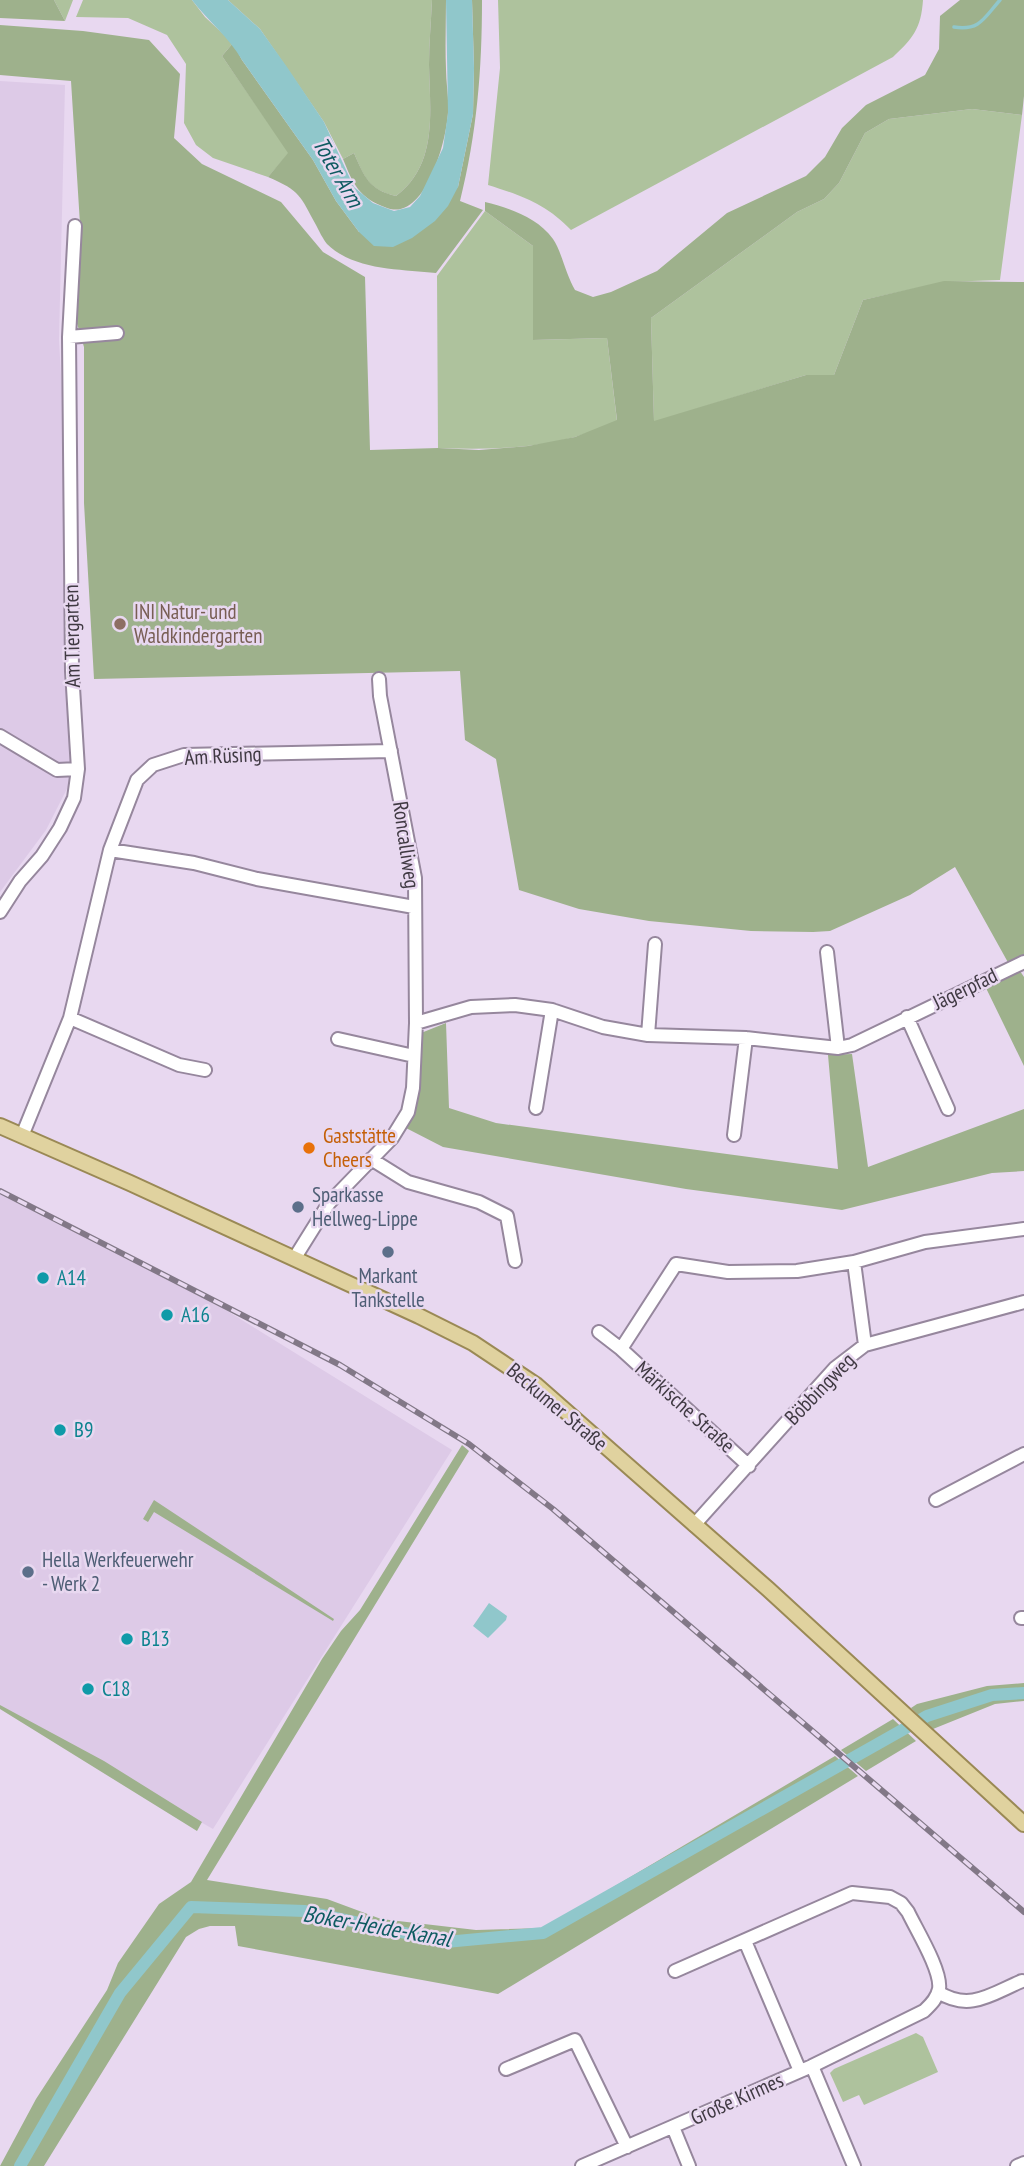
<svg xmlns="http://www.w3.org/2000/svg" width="1024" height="2166" viewBox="0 0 1024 2166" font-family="'PT Sans Narrow',sans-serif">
	<rect width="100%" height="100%" fill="#e8d8f0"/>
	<!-- built -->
	<path fill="#ddcae7" d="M0,81l65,4 -6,255 7,123 9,310 -29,57 -46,62z
		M0,1191l195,100 257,159 -239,379 -213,-121z"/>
	<!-- green -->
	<path fill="#aec29d" d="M54,0h19l-8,21z
		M83,0h109l13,17 28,26 -11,13 67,97 -21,24 -55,-19 -17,-13 -12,-22 2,-59 -19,-29 -39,-17 -52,-1z
		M228,0h204c-1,22 -3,44 -3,65 1,48 9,99 -33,131 -27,-6 -32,-19 -42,-43l-11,6 -19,-37 -64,-93z
		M498,0h425c-2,29 -10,38 -30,57l-322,173c-25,-26 -48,-34 -83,-45l12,-117z
		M972,109l50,6 -22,165 -56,2 -81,18 -29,75h-28l-152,47 -3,-104 146,-106 27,-13 15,-16 26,-50 24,-14z
		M485,211l48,35v94l74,-2 10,83c-14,5 -28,12 -42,16 -44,12 -92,13 -137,11l-1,-172z
		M916,2033l7,4 15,35 -74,33 -5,-10 -16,7 -13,-29 4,-4z"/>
	<!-- forest -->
	<path fill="#9eb18c" d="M0,0h54l11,21 -65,-3z
		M432,0h14c0,23 -1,46 0,69 0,14 3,29 2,43 -1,28 -23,110 -61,96 -28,-10 -34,-24 -44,-49l11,-6c10,23 15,37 42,43 42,-32 34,-83 33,-131 0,-21 2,-43 3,-65z
		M472,0h10c0,70 -5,133 -22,201l23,9 -47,63c-35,-4 -81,-2 -109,-29 -4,-5 -8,-13 -11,-19 -16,-29 -15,-34 -48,-48l20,-24 -66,-97 11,-13 9,17 71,100 23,41 23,31 99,-45 15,-73 1,-46z
		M960,0h64v96l-2,19 -50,-6 -83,10 -24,14 -26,50 -15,16 -27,13 -146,106 3,103 152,-46h28l29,-75 81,-19 80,1v678l-14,6 -55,-99 -45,28 -80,36 -17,1 -62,-1 -102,-10 -70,-12 -60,-19 -23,-131 -31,-19 -5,-69 -366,8 -10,-176v-156l-8,-27 4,-96 -9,-143 -71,-6v-50l83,6 66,9 31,34 -6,64 28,26 79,38 42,50 42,25 5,173 68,-2 41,2 49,-4 47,-9 42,-17 -10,-82 -74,2v-94l-48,-35v-9c24,6 52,15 68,37 8,11 13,36 22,51l18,7 18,-5 46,-21 70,-58 79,-37 19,-19 17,-29 24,-23 59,-30 14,-26 1,-33z
		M1020,971l4,6v89l-38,-78z
		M446,1023l3,85 47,15 342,46 -10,-114 24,-1 16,113 156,-58v62l-32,2 -150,37 -156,-21 -243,-42 -37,-19 11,-38 4,-57z
		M462,1445l7,6 -262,429 120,19 54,20 95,11 68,-2 291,-172 23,20 -360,218 -260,-48 -3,-20h-25l-11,3 -13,8 -142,229h-44l36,-67 71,-109 11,-27 41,-59 32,-22 131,-223 19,-28 19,-21z
		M154,1500l180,119 -1,2 -179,-109 -6,10 -5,-3z
		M1024,1683v18l-29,3 -62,25 -22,-21 6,-4 70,-18z
		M0,1705l104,56 98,61 -5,9 -197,-122z
		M893,1719l23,22 -50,30 -25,-21z"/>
	<!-- water -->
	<path fill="#90c7cb" d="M192,0h36l32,29 27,38 37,55 30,65 19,16 21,8 16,-4 10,-11 23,-48 5,-35 -2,-113h26l2,68 -1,46 -15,73 -10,19 -13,15 -23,17 -19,9 -19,-1 -15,-14 -23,-31 -23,-41 -71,-100c-13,-23 -34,-39 -50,-60z
		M489,1603l18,13 -1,4 -18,18 -15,-12z"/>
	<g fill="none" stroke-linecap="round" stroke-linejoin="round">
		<!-- stream -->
		<path stroke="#90c7cb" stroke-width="3.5" d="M954,27c26,4 30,-9 46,-27"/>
		<!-- canal -->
		<path stroke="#90c7cb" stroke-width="12" d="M20,2166l100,-173 71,-86 114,4 141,31 97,-9 384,-217 65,-21 32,-2"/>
		<defs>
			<path id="minor" d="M69,337l48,-4
				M0,736l57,34 21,-1
				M110,850l27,-70 16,-15 31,-10 207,-4
				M0,912l20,-31 22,-25 18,-28 14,-30 4,-29 -6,-98 -3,-334 6,-111
				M827,952l11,96
				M907,1017l41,92
				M70,1018l109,47 26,5
				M416,1023l55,-16 44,-2 37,5 51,17 45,8 98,3 92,10 14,-3 172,-83
				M648,1035l7,-91
				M338,1039l76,17
				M536,1108l16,-98
				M734,1135l12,-97
				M22,1136l48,-118 40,-168 84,13 63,16 157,28
				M371,1159l37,23 71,20 28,14 8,45
				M294,1259l35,-56 63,-65 16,-26 5,-24 3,-65 -1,-145 -35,-182 -1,-17
				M854,1262l71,-20 99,-13
				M599,1332l22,17
				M749,1466l-128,-117 55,-85 52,8 69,-1 57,-9 11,83
				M936,1500l88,-46
				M694,1525l141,-157 30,-23 159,-43
				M1021,1618h3
				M745,1941l55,130
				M675,1971l177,-78 38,4 11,6 7,9c8,17 34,59 31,77 -2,10 -9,16 -15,22l-112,55 42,100
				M938,1992c32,20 53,2 84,-11
				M506,2069l69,-29 52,107
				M673,2127l16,39
				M582,2166l230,-100
				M1017,2166l7,-3"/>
			<path id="major" d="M0,1126l130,57 289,133 54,27 63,42 232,204 256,235"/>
		</defs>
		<!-- minor casing -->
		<use href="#minor" stroke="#96879d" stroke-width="16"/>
		<!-- major casing -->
		<use href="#major" stroke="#9a8955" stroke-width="18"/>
		<!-- minor -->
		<use href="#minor" stroke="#fff" stroke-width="12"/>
		<!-- major -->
		<use href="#major" stroke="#e0d29f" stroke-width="14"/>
		<defs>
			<path id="rail" d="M0,1191l340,174 129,79 84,65 471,403"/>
		</defs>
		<!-- rail casing -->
		<use href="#rail" stroke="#827887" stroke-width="6"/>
		<!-- rail -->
		<use href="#rail" stroke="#e8d8f0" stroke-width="3.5" stroke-dasharray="10" stroke-linecap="butt"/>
	</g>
	<!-- markers -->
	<circle fill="#8d6e63" stroke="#e8d8f0" stroke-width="2.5" cx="120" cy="624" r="7"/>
	<circle fill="#e8710a" stroke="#e8d8f0" stroke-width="2.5" cx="309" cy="1148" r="7"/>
	<g fill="#5c6f8a" stroke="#e8d8f0" stroke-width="2.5">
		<circle cx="298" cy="1207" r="7"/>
		<circle cx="388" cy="1252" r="7"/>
		<circle cx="28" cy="1572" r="7"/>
	</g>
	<g fill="#0f9aa8" stroke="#e8d8f0" stroke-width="2.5">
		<circle cx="43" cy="1278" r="7"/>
		<circle cx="167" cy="1315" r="7"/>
		<circle cx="60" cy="1430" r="7"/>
		<circle cx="127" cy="1639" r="7"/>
		<circle cx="88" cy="1689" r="7"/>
	</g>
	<g text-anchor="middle" stroke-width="5" stroke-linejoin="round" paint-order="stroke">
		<!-- education labels -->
		<g font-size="21" fill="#785e54" stroke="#e8d8f0" text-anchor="start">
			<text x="134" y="619">INI Natur- und<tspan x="134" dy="24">Waldkindergarten</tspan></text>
		</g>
		<!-- street labels -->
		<g font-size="21" fill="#403a43" stroke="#e8d8f0">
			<text transform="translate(72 636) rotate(-91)" y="7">Am Tiergarten</text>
			<text transform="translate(223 756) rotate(-3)" y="7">Am Rüsing</text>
			<text transform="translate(406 845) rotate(82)" y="7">Roncalliweg</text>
			<text transform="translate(965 989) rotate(-26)" y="7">Jägerpfad</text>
			<text transform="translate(820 1389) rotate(-46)" y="7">Böbbingweg</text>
			<text transform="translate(557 1407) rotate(40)" y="7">Beckumer Straße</text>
			<text transform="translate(685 1407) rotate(42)" y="7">Märkische Straße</text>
			<text transform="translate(737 2099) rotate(-24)" y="7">Große Kirmes</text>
		</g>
		<!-- food labels -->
		<g font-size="21" fill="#c56008" stroke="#e8d8f0" text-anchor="start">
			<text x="323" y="1143">Gaststätte<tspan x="323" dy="24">Cheers</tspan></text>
		</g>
		<!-- service labels -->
		<g font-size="21" fill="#4e5e75" stroke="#e8d8f0" text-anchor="start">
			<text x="312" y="1202">Sparkasse<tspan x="312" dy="24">Hellweg-Lippe</tspan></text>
			<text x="388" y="1283" text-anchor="middle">Markant<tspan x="388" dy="24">Tankstelle</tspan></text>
			<text x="42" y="1567">Hella Werkfeuerwehr<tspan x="42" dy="24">- Werk 2</tspan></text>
		</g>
		<!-- culture labels -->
		<g font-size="21" fill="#0d838f" stroke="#e8d8f0" text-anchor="start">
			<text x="57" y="1285">A14</text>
			<text x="181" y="1322">A16</text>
			<text x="74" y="1437">B9</text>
			<text x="141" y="1646">B13</text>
			<text x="102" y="1696">C18</text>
		</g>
		<!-- water labels -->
		<g font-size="23" font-style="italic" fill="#0e5b61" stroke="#e8d8f0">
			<text transform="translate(338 172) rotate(60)" y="8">Toter Arm</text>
			<text transform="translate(377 1926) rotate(10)" y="8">Boker-Heide-Kanal</text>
		</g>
	</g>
</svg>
